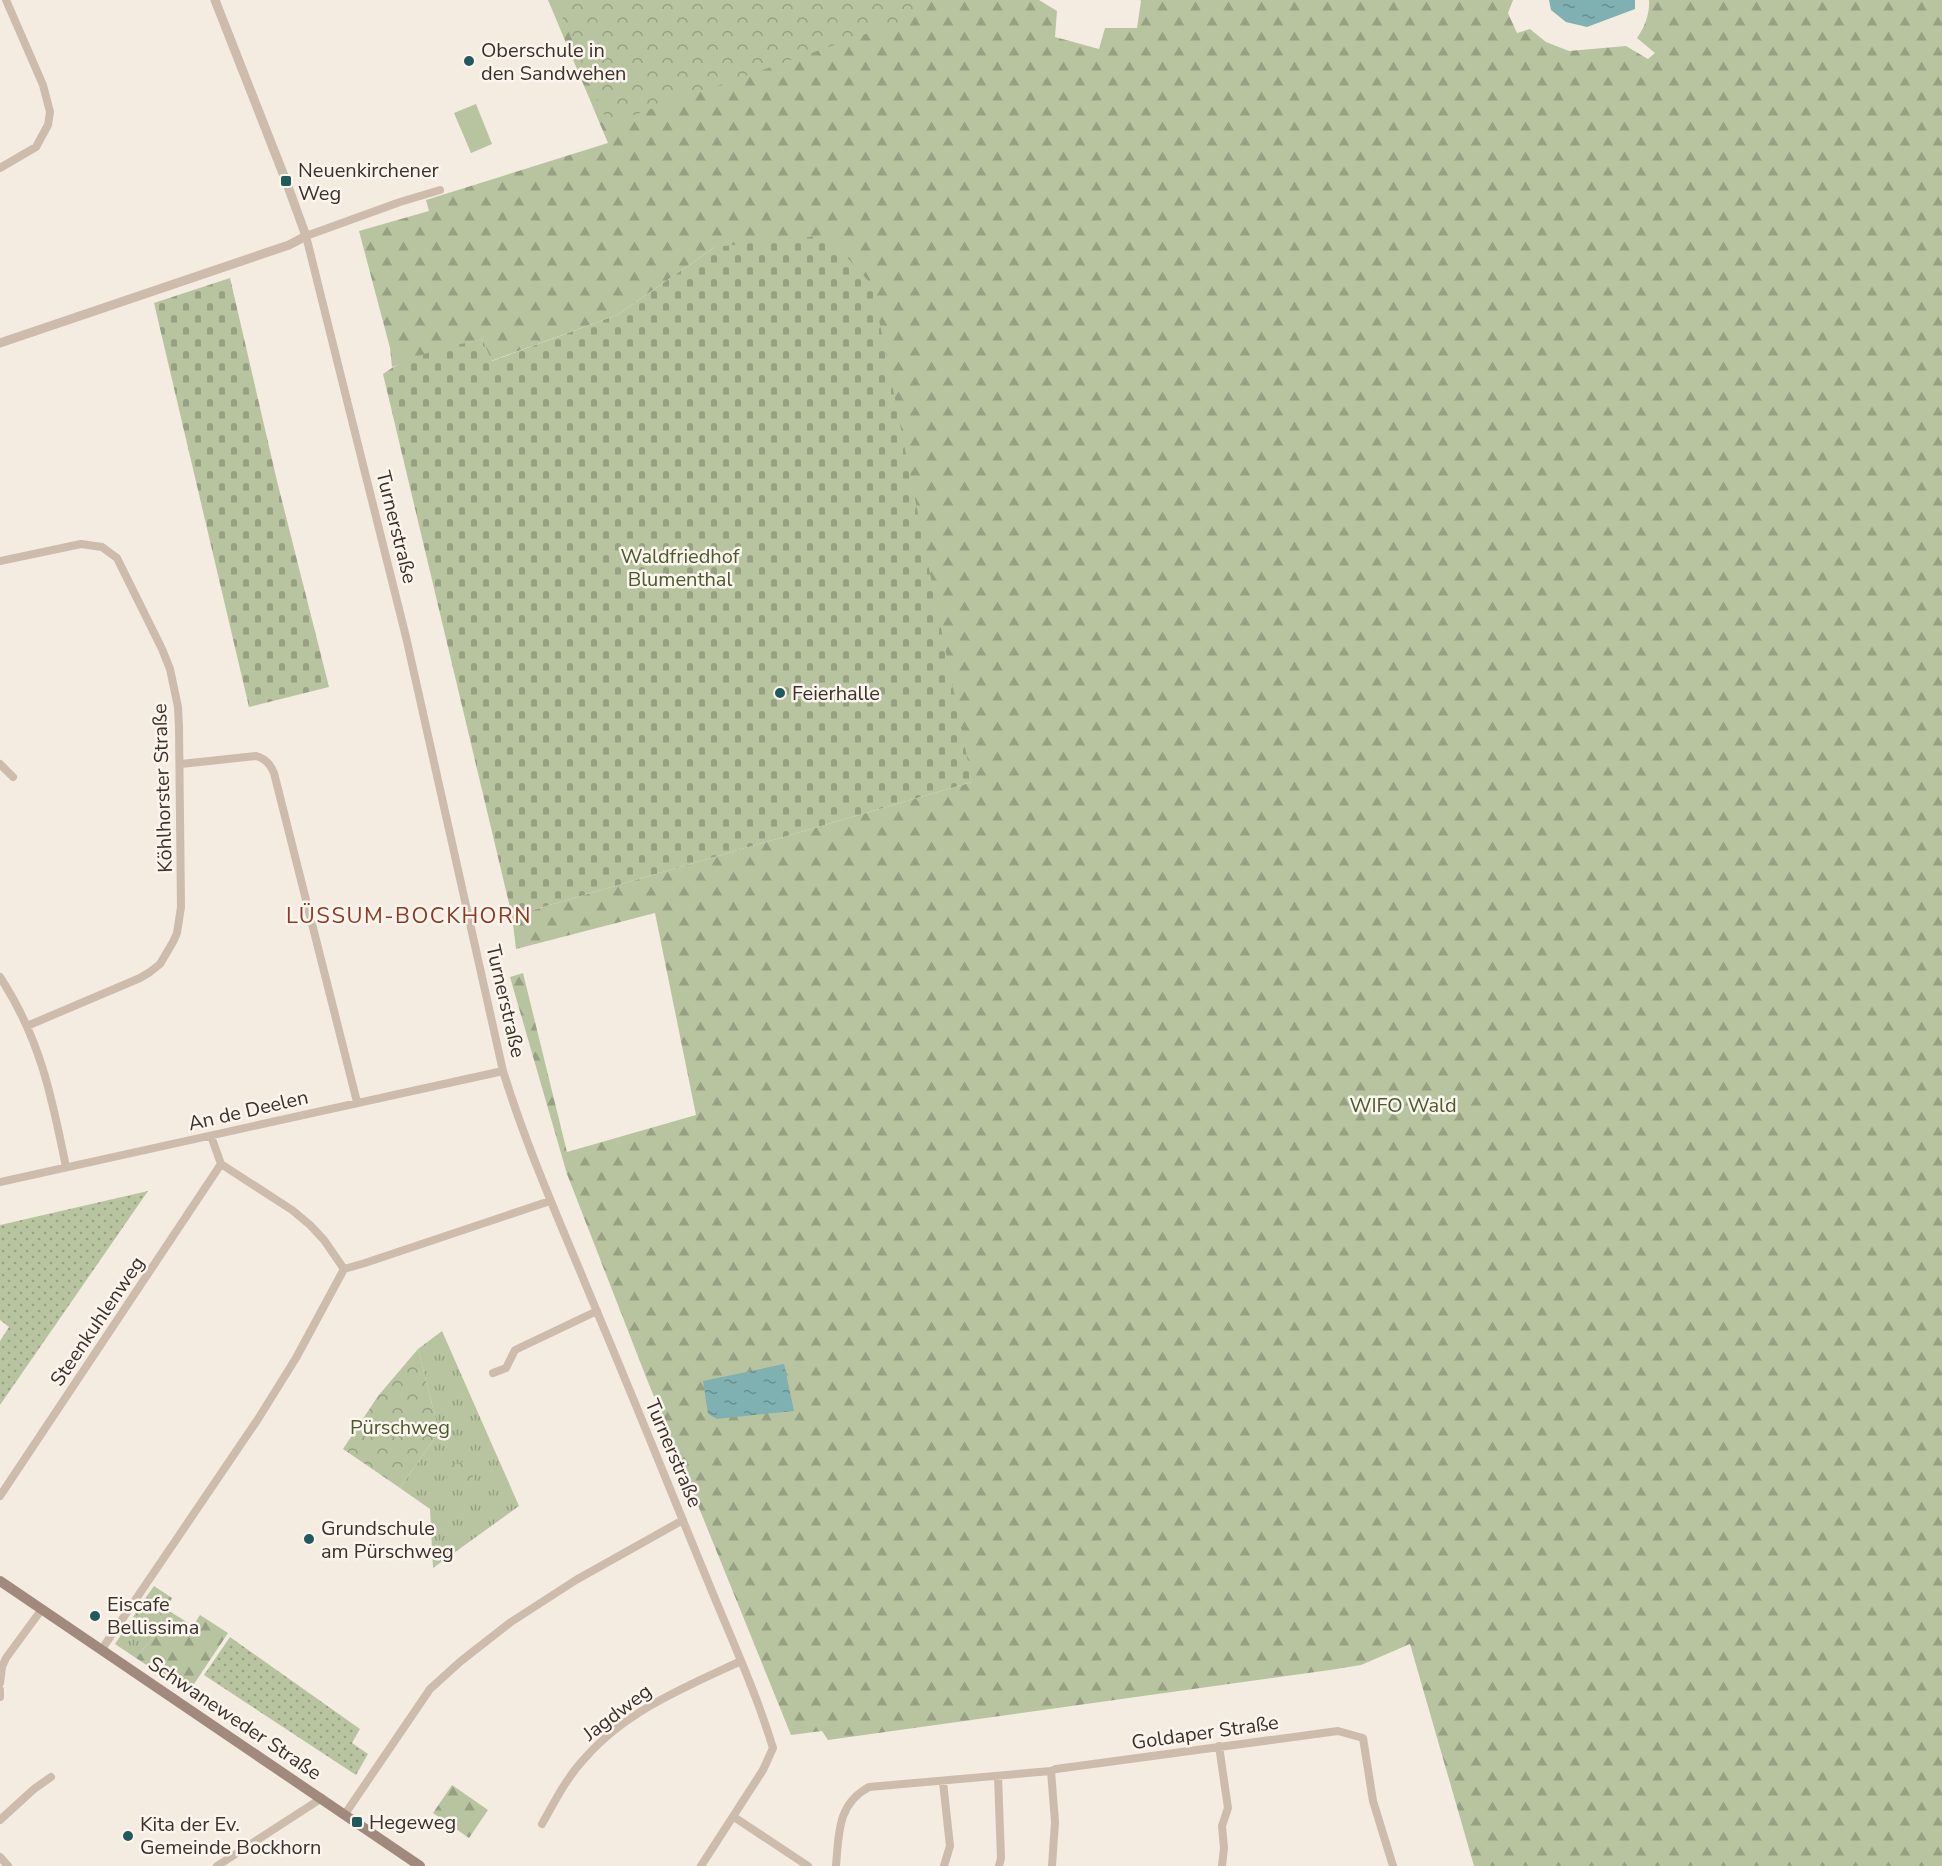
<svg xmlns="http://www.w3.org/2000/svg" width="1942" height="1866" viewBox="0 0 1942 1866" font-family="'Nunito Sans',sans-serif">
	<defs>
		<pattern id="grass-tufts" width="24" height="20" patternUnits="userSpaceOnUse" patternTransform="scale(1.5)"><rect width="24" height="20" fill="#b8c4a0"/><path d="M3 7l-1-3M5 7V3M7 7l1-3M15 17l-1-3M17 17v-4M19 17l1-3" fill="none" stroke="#97a083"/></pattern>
		<pattern id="forest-firs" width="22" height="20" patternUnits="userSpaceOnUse" patternTransform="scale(1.5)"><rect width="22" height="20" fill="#b8c4a0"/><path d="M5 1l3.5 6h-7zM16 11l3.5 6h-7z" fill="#97a083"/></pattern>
		<pattern id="cemetery-stones" width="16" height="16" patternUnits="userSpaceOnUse" patternTransform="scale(1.5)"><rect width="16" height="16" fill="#b8c4a0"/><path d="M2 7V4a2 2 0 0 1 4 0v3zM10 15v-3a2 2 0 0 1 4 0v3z" fill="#97a083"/></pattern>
		<pattern id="park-crowns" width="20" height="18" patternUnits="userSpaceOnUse" patternTransform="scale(1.5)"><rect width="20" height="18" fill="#b8c4a0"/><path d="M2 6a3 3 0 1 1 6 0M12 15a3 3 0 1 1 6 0" fill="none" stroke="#97a083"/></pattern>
		<pattern id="garden-dots" width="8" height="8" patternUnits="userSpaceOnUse" patternTransform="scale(1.5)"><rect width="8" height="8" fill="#b8c4a0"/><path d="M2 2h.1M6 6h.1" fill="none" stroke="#97a083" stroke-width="1.8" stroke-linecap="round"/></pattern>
		<pattern id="water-ripples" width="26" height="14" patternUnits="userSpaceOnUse" patternTransform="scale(1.5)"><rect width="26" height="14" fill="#7fb0b2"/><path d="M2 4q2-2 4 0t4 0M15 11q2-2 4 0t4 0" fill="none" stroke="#699091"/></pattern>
	</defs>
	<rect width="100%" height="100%" fill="#f4ebe1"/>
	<!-- grass -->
	<path fill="url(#grass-tufts)" d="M442,1331l77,175 -86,62 -3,-59 -30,-21 39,-56 -21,-83z
		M147,1596l10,11 5,13 -5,13 -21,25 -21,-14z"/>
	<!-- forest -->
	<path fill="url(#forest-firs)" d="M548,0h491l18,11 -2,26 44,12 6,-21h32l4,-27 -1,-1h373l-5,13 9,20 13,-4 16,13 23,9 57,-5 22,13 7,-6 -18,-15c8,-11 13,-25 12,-38h293v1866h-468l-64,-222 -49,21 -31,5 -502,70 -6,-9 -31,4 -145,-358 -79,-203 -57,-197 13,-4 44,179 129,-37 -41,-202 -139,36 -4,-33 460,-134 -257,-535 -98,68 -126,46 -9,-22 -49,13 -41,15 -2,-19 -31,-117 70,-20 -3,-11 182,-57z
		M154,1586l18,12 -6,11 27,17 7,-11 28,18 -40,60 -52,-35 21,-25 5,-13 -5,-13 -10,-11z
		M452,1785l36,25 -19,28 -36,-25z"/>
	<!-- cemetery -->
	<path fill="url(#cemetery-stones)" d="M827,235l45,50 100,497 -460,134 -129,-542c27,-20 67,-27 99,-35l10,22 125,-46 98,-68z
		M230,278l47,203 52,206 -80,20 -95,-404z"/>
	<!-- park -->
	<path fill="url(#park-crowns)" d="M555,0h365c0,16 -7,17 -20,22l-292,102z
		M418,1349l21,83 -39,56 -57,-39 35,-53z
		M468,1461l6,19 -3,2 -20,1 -5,-6 -1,-7 4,-5z"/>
	<!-- garden -->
	<path fill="url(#garden-dots)" d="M148,1191l-148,214v-64l9,-14 -9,-7v-95z
		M230,1637l130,92 -8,14 16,11 -12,21 -152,-100z"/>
	<!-- pitch -->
	<path fill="#b8c4a0" d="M476,104l16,40 -21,9 -17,-40z"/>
	<!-- water -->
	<path fill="url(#water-ripples)" d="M1549,0h86v9l-48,18 -21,-5 -15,-12z
		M784,1364l10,47 -77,8 -9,-5 -5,-33z"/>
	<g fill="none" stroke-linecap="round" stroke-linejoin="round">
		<!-- minor -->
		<path stroke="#cdbbac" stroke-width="8" d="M0,168l36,-21 12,-22 2,-13 -7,-27 -37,-85
			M440,190l-40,12 -94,34 100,401 97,434c25,81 60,158 92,236 39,92 76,185 114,277 22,54 47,108 64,164l-10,22 -62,96
			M0,561l81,-17 21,3 15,11 45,91 8,20 8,38 1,21 2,179 -4,26 -4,9 -13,22 -10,8 -10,6 -113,48
			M0,764l13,13
			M181,764l75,-8c10,3 14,8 18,17l83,329
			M0,977c40,61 52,120 66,190
			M211,1136l10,28 71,46 18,15 14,15 20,29
			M0,1182l503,-111
			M493,1373l13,-5 9,-18 82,-39
			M0,1496l221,-332
			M102,1649l156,-230 38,-61 48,-89 21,-6 185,-62
			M0,1683l2,-16 4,-9 36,-49
			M0,1690v7
			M1219,1746l9,62 -6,18 2,22 -2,18
			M1051,1771l4,51 -3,44
			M998,1776l3,82 -2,8
			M943,1782l7,64 -6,20
			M345,1814l85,-125 31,-28 50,-39 65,-42 107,-60
			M734,1817l74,49
			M0,1820l34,-31 17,-12
			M542,1824c13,-23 25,-47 43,-66 41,-47 100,-71 156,-97
			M0,1857l8,9
			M217,1866l105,-68
			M836,1866c3,-32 1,-62 33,-79l182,-16 5,-2 282,-38 25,7 10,63 20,65"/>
		<!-- tertiary -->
		<path stroke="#cdbbac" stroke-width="9" d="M0,343l289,-98 17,-9 -20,-55 -71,-181"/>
		<!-- secondary -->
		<path stroke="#a18a7d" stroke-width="10" d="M0,1581l420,285"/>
	</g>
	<!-- markers -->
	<g fill="#1f5a5e" stroke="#fbf5ee" stroke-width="2">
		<circle cx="469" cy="61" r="6"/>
		<rect x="280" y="175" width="12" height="12" rx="3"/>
		<circle cx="780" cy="693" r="6"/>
		<circle cx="309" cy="1539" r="6"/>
		<circle cx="95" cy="1616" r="6"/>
		<rect x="351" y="1816" width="12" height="12" rx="3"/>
		<circle cx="128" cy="1836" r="6"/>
	</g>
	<g text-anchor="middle" stroke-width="5" stroke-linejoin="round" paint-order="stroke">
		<!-- poi labels -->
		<g font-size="20" fill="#3b302b" stroke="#fbf5ee" text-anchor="start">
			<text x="481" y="57">Oberschule in<tspan x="481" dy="23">den Sandwehen</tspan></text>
			<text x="298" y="177">Neuenkirchener<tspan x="298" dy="23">Weg</tspan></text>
			<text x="792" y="700">Feierhalle</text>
			<text x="321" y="1535">Grundschule<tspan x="321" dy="23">am Pürschweg</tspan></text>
			<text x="107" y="1611">Eiscafe<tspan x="107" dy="23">Bellissima</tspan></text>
			<text x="369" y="1829">Hegeweg</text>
			<text x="140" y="1831">Kita der Ev.<tspan x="140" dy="23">Gemeinde Bockhorn</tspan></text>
		</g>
		<!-- street labels -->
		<g font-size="20" fill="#3b302b" stroke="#fbf5ee">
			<text transform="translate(397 527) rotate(76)" y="7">Turnerstraße</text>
			<text transform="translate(162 788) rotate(-92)" y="7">Köhlhorster Straße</text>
			<text transform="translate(506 1001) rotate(77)" y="7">Turnerstraße</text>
			<text transform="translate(248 1110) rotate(-13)" y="7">An de Deelen</text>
			<text transform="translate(97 1321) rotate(-56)" y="7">Steenkuhlenweg</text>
			<text transform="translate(674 1453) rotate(67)" y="7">Turnerstraße</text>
			<text transform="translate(617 1712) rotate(-37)" y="7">Jagdweg</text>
			<text transform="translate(235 1718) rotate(34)" y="7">Schwaneweder Straße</text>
			<text transform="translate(1205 1732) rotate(-8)" y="7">Goldaper Straße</text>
		</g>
		<!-- park labels -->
		<g font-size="20" fill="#4a5a2e" stroke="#fbf5ee">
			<text x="680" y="563">Waldfriedhof<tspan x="680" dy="23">Blumenthal</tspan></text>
			<text x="1403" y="1112">WIFO Wald</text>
			<text x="400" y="1434">Pürschweg</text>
		</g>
		<!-- quarter labels -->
		<g font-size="22" letter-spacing="1.5" fill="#8c3b22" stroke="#fbf5ee">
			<text x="409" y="923">LÜSSUM-BOCKHORN</text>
		</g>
	</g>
</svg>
